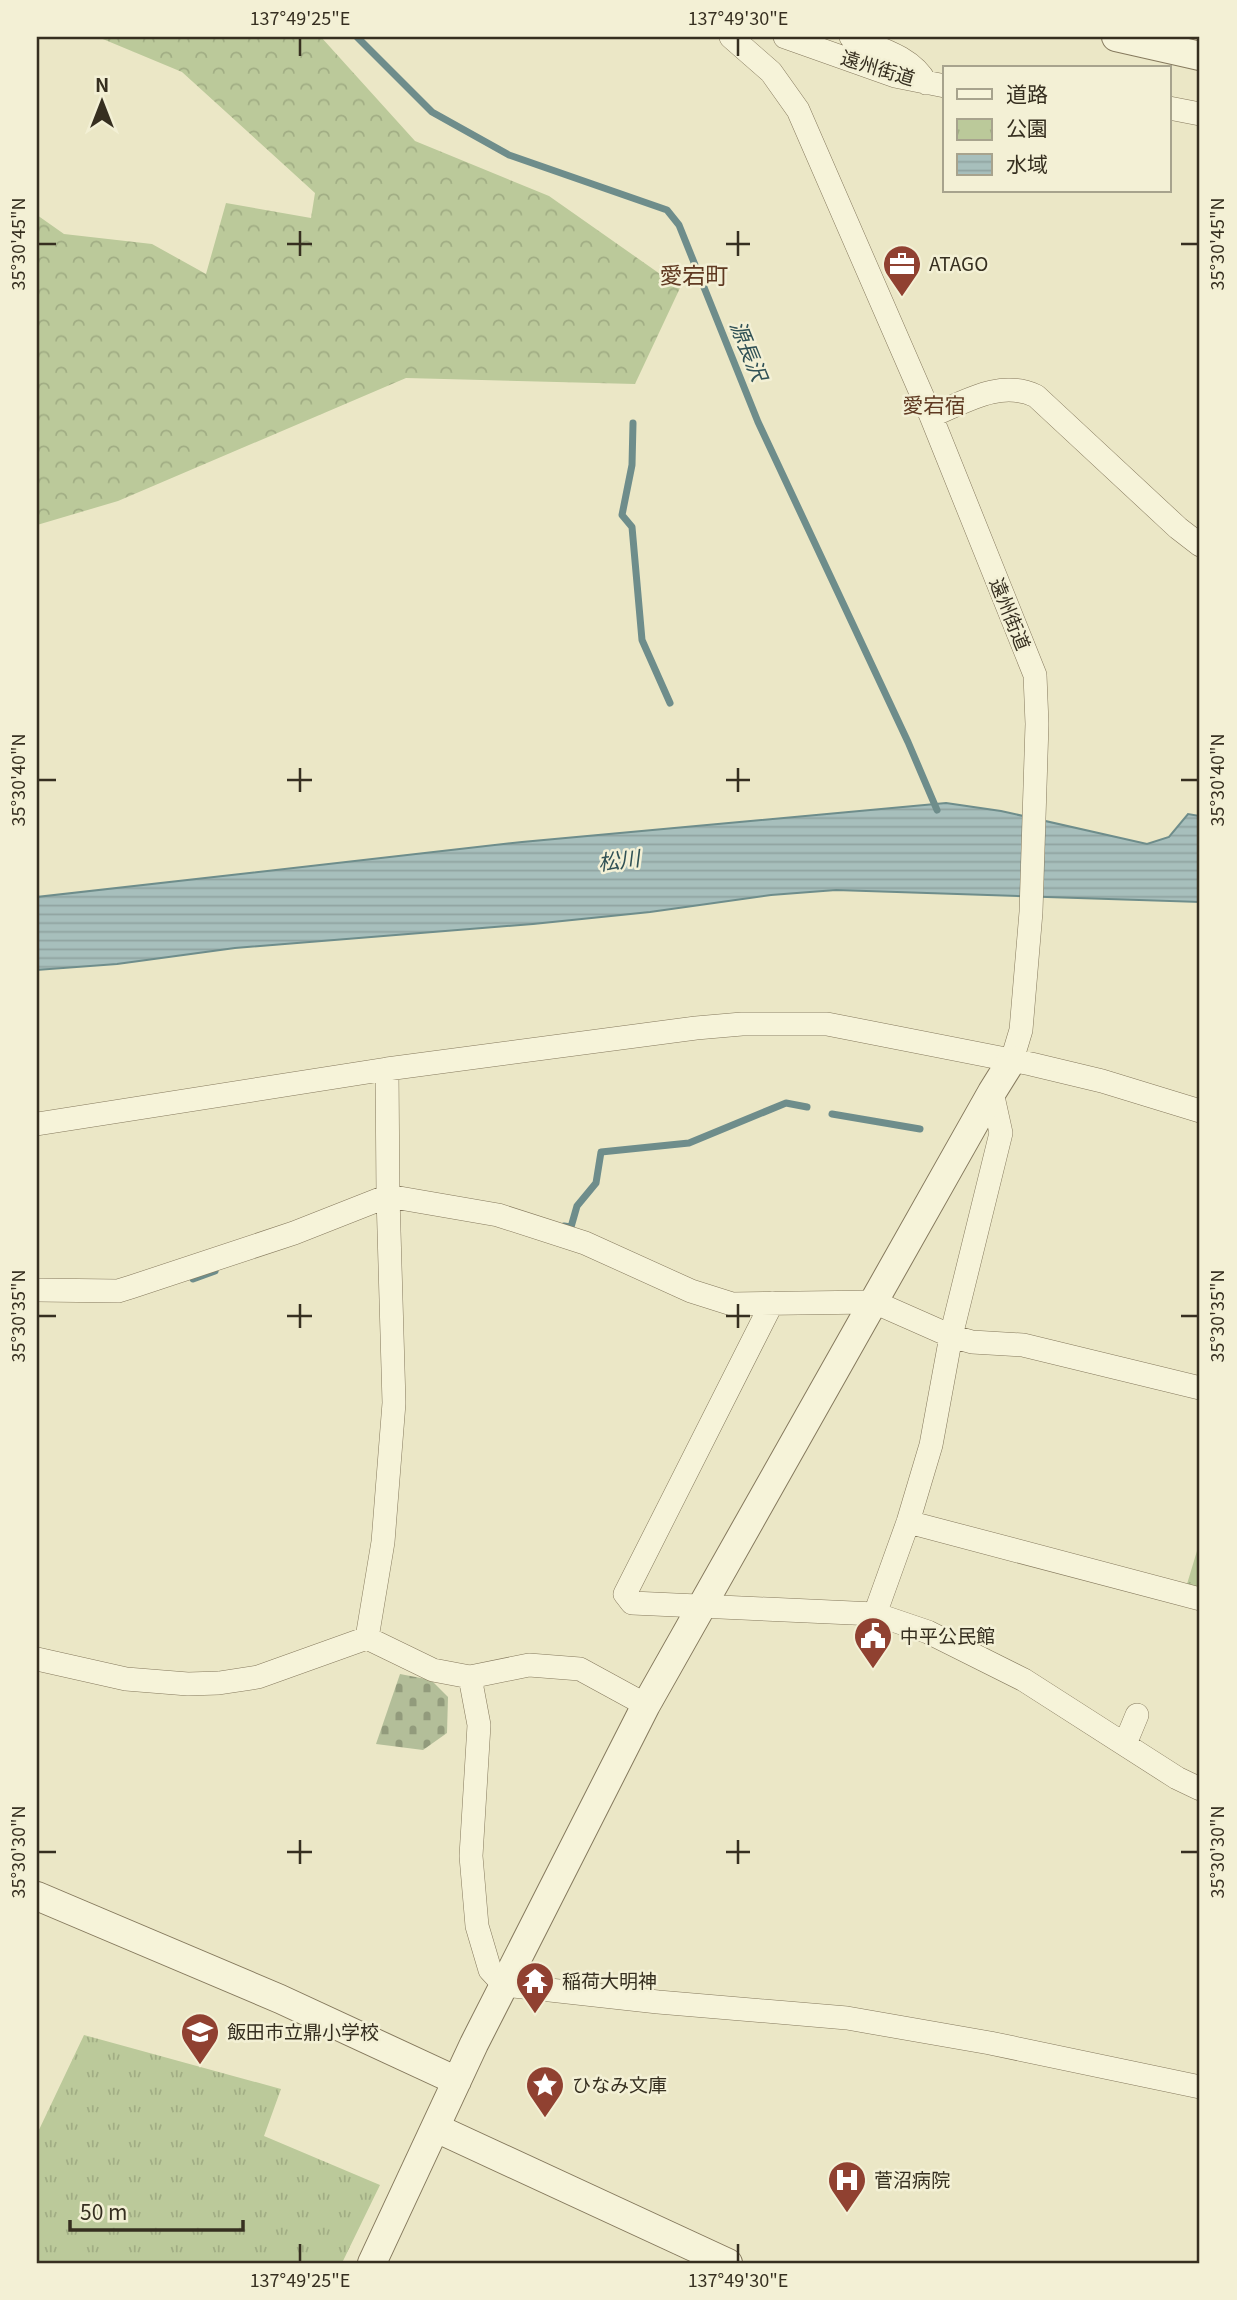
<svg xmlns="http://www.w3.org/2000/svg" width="1237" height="2300" viewBox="0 0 1237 2300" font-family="Georgia,'Noto Sans JP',serif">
	<defs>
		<pattern id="forest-crowns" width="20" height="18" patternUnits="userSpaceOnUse" patternTransform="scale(1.75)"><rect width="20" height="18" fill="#bbc99a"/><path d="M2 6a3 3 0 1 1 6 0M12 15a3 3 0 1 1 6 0" fill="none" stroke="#a1ad84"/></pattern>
		<pattern id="cemetery-stones" width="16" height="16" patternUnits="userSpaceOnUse" patternTransform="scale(1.75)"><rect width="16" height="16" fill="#b3be99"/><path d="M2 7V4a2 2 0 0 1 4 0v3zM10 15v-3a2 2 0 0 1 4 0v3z" fill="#929b7c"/></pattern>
		<pattern id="park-tufts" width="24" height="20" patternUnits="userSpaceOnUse" patternTransform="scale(1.75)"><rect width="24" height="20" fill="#bbc99a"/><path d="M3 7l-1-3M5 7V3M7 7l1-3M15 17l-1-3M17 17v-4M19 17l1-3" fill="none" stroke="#a1ad84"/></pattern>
		<pattern id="water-rules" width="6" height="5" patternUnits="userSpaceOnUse" patternTransform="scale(1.75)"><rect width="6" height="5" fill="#a7bfbc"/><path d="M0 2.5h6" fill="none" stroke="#90a4a1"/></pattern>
	</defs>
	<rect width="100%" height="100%" fill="#ebe7c6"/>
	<!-- forest -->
	<path fill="url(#forest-crowns)" d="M98,37h223l94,104 134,55 131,92 -45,96 -229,-6 -288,123 -81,24v-310l27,19 88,10 54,30 20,-71 85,15 4,-25 -133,-121z"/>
	<!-- cemetery -->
	<path fill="url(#cemetery-stones)" d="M400,1674l31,6 17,17 -1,36 -24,17 -47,-6z"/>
	<!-- park -->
	<path fill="url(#park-tufts)" d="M1200,1541v47l-13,-4z
		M84,2035l197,54 -17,47 116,49 -38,78h-305v-129z"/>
	<!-- water -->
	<path fill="url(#water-rules)" stroke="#6e8d8b" stroke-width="2" d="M946,803l55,8 146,33 22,-7 19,-23 12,2v86l-364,-12 -65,5 -121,17 -117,12 -298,24 -118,16 -80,6v-73l485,-55z"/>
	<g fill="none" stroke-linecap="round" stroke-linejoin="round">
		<!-- stream -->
		<path stroke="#6e8d8b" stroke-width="7" d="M357,37l75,75 77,43 158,55 12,15 79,197 150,320 29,68
			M633,423l-1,42 -10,50 10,12 10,113 28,63
			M832,1114l88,15
			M564,1226l7,1 6,-21 19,-23 5,-31 88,-9 97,-40 21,4
			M193,1279l22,-8"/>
		<defs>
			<path id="minor" d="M731,37l40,35 27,38 133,306 104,259 2,49 -6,188 -10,118 -9,30
				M785,37l110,39 50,10
				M851,37c26,11 61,19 75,46
				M1169,108l31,6
				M931,416c34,-14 69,-37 105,-20l142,132 22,17
				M37,1124l350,-55 309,-41 46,-4h85l204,40 71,17 98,30
				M37,1290l81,1 13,-4 163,-54 94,-37 110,19 87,28 106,48 41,13 142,-2 77,34 21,6 51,3 177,43
				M772,1303l-147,291 7,9 243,11 53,18 96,48 153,98 23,11
				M908,1522l292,77
				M875,1614l33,-92 23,-77 20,-109 50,-203 -9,-41
				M367,1638l16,-96 11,-139 -6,-207 -1,-127
				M37,1659l89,20 62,5 31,-1 39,-6 109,-39 66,32 37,7 59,-12 51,4 66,36
				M470,1677l9,48 -8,131 6,70 13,44 14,15 154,17 189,16 143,25 210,44
				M1125,1744l12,-29"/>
			<path id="tertiary" d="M1116,37l84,19
				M37,1896l243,103 177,82
				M436,2128l292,135
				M372,2263l102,-219 172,-339 346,-613 20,-32"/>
		</defs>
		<!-- minor casing -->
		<use href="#minor" stroke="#85795d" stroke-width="24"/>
		<!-- tertiary casing -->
		<use href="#tertiary" stroke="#85795d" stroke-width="30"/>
		<!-- minor -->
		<use href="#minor" stroke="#f6f3d9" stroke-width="23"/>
		<!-- tertiary -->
		<use href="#tertiary" stroke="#f6f3d9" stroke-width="28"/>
	</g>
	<!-- ticks -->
	<path fill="none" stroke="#362f20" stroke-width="2.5" d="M300,38v18M738,38v18M300,231v25M738,231v25M38,244h18M287,244h25M726,244h24M1181,244h17M300,768v24M738,768v24M38,780h18M287,780h25M726,780h24M1181,780h17M300,1304v24M738,1304v24M38,1316h18M287,1316h25M726,1316h24M1181,1316h17M300,1840v24M738,1840v24M38,1852h18M287,1852h25M726,1852h24M1181,1852h17M300,2244v18M738,2244v18"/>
	<!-- icons -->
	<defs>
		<symbol id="office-pin" viewBox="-11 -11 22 30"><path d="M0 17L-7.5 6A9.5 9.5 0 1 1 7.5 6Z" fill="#904131" stroke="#f3f0d5"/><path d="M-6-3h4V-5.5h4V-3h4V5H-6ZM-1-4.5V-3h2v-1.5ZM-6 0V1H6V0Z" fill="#fff"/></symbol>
		<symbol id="civic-pin" viewBox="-11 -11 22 30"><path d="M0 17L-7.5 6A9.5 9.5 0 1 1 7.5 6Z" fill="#904131" stroke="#f3f0d5"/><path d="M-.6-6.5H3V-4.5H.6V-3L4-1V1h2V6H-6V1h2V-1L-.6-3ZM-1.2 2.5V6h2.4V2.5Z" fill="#fff"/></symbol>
		<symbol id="temple-pin" viewBox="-11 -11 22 30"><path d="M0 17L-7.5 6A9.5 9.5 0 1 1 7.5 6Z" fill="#904131" stroke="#f3f0d5"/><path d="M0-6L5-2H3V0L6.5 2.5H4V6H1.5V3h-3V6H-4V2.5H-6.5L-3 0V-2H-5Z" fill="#fff"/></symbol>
		<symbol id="school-pin" viewBox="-11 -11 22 30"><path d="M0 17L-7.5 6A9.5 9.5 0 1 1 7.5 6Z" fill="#904131" stroke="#f3f0d5"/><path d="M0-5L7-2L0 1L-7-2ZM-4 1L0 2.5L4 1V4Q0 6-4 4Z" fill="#fff"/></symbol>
		<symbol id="sight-pin" viewBox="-11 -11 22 30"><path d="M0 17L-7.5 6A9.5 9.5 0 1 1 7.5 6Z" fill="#904131" stroke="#f3f0d5"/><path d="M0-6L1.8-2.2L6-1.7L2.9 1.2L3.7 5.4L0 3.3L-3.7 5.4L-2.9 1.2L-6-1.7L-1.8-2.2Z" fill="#fff"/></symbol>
		<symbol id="hospital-pin" viewBox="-11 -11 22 30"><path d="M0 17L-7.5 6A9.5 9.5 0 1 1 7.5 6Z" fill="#904131" stroke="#f3f0d5"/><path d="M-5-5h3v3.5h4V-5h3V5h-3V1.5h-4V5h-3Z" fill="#fff"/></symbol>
	</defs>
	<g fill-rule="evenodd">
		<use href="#office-pin" x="880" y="242" width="44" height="60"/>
		<use href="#civic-pin" x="851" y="1614" width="44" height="60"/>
		<use href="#temple-pin" x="513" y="1959" width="44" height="60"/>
		<use href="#school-pin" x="178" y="2010" width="44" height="60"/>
		<use href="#sight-pin" x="523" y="2063" width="44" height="60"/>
		<use href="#hospital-pin" x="825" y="2158" width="44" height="60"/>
	</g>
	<g text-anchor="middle" stroke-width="5" stroke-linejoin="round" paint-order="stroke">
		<!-- street labels -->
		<g font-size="19" fill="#362f20" stroke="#f3f0d5">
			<text transform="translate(878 68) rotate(17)" y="7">遠州街道</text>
			<text transform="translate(1010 614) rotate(68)" y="7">遠州街道</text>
		</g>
		<!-- poi labels -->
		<g font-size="19" fill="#362f20" stroke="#f3f0d5" text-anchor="start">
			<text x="929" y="271">ATAGO</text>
			<text x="900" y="1643">中平公民館</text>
			<text x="562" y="1988">稲荷大明神</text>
			<text x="227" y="2039">飯田市立鼎小学校</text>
			<text x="572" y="2092">ひなみ文庫</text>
			<text x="874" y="2187">菅沼病院</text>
		</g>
		<!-- water labels -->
		<g font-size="21" font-style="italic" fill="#305155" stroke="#f3f0d5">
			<text transform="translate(748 351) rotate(68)" y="7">源長沢</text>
			<text transform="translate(619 861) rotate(-7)" y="7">松川</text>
		</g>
		<!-- neighbourhood labels -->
		<g font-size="21" fill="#603a22" stroke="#f3f0d5">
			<text x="934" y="413">愛宕宿</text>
		</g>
		<!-- quarter labels -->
		<g font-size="23" fill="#603a22" stroke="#f3f0d5">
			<text x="694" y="284">愛宕町</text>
		</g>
	</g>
	<!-- border -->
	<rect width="1237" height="2300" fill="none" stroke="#f3f0d5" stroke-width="77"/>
	<!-- legend -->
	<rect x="943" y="66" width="228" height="126" fill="#f3f0d5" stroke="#a7a38d" stroke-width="2"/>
	<rect x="957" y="89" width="35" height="10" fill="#f6f3d9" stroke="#a7a38d" stroke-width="2"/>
	<text x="1006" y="102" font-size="21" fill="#362f20">道路</text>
	<rect x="957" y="119" width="35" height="21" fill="url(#park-tufts)" stroke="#a7a38d" stroke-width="2"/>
	<text x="1006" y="136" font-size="21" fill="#362f20">公園</text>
	<rect x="957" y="154" width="35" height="21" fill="url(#water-rules)" stroke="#a7a38d" stroke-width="2"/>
	<text x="1006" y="172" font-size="21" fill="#362f20">水域</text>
	<!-- north arrow -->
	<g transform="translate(102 102)" stroke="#f3f0d5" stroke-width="5" paint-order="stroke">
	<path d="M0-5L12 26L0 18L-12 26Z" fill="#362f20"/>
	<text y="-10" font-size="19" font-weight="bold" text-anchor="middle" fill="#362f20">N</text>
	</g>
	<!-- scale -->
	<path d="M70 2220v10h173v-10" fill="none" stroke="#362f20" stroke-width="3.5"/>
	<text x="80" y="2220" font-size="21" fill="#362f20" stroke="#f3f0d5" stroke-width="5" paint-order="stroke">50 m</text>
	<rect x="38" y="38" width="1160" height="2224" fill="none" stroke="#362f20" stroke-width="2.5"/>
	<g font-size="18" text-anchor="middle" fill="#362f20">
		<text x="300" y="25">137°49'25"E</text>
		<text x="738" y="25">137°49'30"E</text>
		<text transform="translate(19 244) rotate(-90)" y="6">35°30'45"N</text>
		<text transform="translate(1218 244) rotate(-90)" y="6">35°30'45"N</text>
		<text transform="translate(19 780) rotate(-90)" y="6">35°30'40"N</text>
		<text transform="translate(1218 780) rotate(-90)" y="6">35°30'40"N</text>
		<text transform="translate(19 1316) rotate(-90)" y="6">35°30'35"N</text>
		<text transform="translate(1218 1316) rotate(-90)" y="6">35°30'35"N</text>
		<text transform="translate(19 1852) rotate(-90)" y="6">35°30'30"N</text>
		<text transform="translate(1218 1852) rotate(-90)" y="6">35°30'30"N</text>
		<text x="300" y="2287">137°49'25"E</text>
		<text x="738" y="2287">137°49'30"E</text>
	</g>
</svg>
